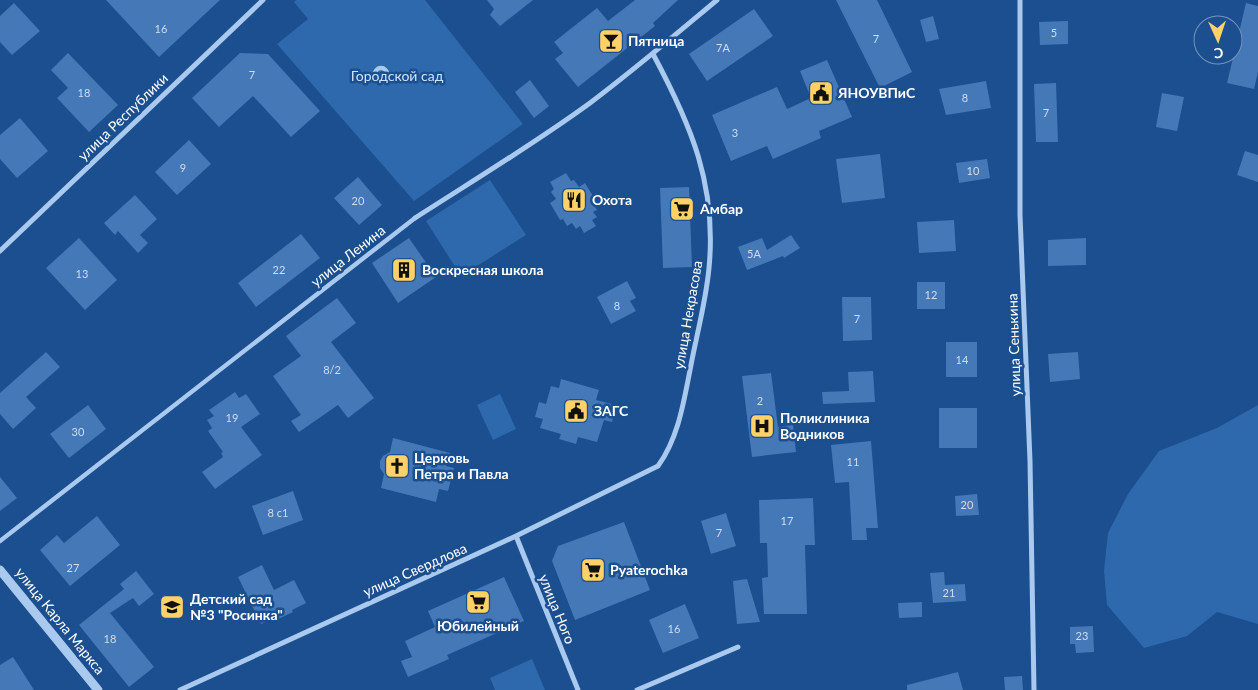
<svg xmlns="http://www.w3.org/2000/svg" width="1258" height="690" viewBox="0 0 1258 690" font-family="Lato,sans-serif">
	<rect width="100%" height="100%" fill="#1b4f8f"/>
	<!-- green -->
	<path fill="#2e69ad" d="M296,0h129l98,124 -109,77 -137,-157 31,-25 -14,-17z
		M490,180l36,55 -65,41 -35,-55z
		M500,394l16,35 -23,11 -16,-35z
		M1258,405v219l-41,-12 -30,24 -43,12 -37,-43 -3,-34 4,-38 20,-39 31,-43 58,-23z
		M532,659l13,31h-50l-5,-12z"/>
	<!-- building -->
	<path fill="#4478b7" d="M106,0h114l-61,57z
		M487,0h46l-33,26 -10,-11 4,-6z
		M635,0h43l-25,23 2,3 -77,61 -23,-28 8,-6 -9,-11 43,-34 11,13z
		M836,0h41l35,72 -32,16z
		M14,3l26,28 -28,24 -12,-13v-26z
		M1246,3l12,3v66l-4,17 -27,-6z
		M754,9l19,27 -66,45 -18,-27z
		M933,16l6,23 -13,3 -6,-22z
		M1068,21v23l-28,1 -1,-23z
		M68,53l50,52 -29,27 -32,-34 11,-10 -17,-18z
		M240,53l28,1 52,57 -29,26 -38,-41 -34,31 -27,-29z
		M827,60l25,57 -33,14 2,7 -48,21 -6,-13 -36,15 -19,-46 65,-28 10,22 24,-11 -11,-27z
		M530,80l19,26 -15,12 -19,-26z
		M986,81l5,27 -45,7 -7,-26z
		M1056,83l2,59h-22l-2,-58z
		M1162,93l22,4 -7,34 -21,-4z
		M20,118l28,33 -31,27 -17,-19v-24z
		M189,140l22,24 -34,31 -22,-23z
		M1245,151l13,4v27l-21,-7z
		M880,154l5,44 -43,5 -6,-44z
		M987,159l3,19 -31,5 -3,-20z
		M566,173l5,8 3,-1 5,7 6,-4 11,18 -3,2 4,7 -4,2 4,5 -5,3 4,6 -12,7 -4,-7 -4,3 -4,-6 -5,3 -4,-7 -3,1 -10,-17 6,-4 -5,-7 3,-3 -4,-7z
		M358,177l24,28 -23,20 -25,-27z
		M689,187l3,80 -29,1 -3,-80z
		M135,195l22,24 -17,16 8,8 -10,10 -20,-22 -3,4 -11,-12z
		M954,220l2,31 -37,2 -2,-31z
		M301,234l19,24 -64,49 -18,-24z
		M791,235l9,13 -16,10 -1,-2 -36,14 -9,-23 24,-9 5,12z
		M79,238l38,42 -32,30 -39,-42z
		M409,238l27,39 -38,26 -26,-40z
		M1086,238v27l-38,1v-26z
		M627,281l9,17 -6,3 6,10 -25,13 -14,-27z
		M917,282h28v27h-28z
		M842,297h29l1,43 -29,1z
		M337,298l19,25 -25,19 43,56 -26,20 -10,-13 -39,27 -8,-11 10,-6 -28,-39 28,-20 -15,-20z
		M946,342h31v35h-31z
		M46,352l14,15 -34,30 10,11 -23,21 -13,-15v-21z
		M1078,352l2,27 -30,3 -2,-28z
		M873,371l2,31 -52,2 -1,-12 27,-1 -1,-19z
		M771,373l7,54 15,-2 3,27 -44,5 -10,-81z
		M561,379l38,11 -3,10 20,5 -4,17 -8,-2 -7,22 -19,-5 -2,7 -17,-5 2,-5 -21,-6 3,-9 -8,-2 4,-15 7,2 5,-18 8,2z
		M235,392l4,6 7,-4 14,20 -19,13 21,28 -47,34 -13,-17 21,-15 -2,-4 2,-1 -15,-21 4,-3 -5,-8 7,-4 -5,-6z
		M88,405l18,24 -37,29 -19,-24z
		M939,408h38v40h-38z
		M393,438l57,15 -4,13 8,2 -6,23 -9,-2 -3,13 -55,-14 3,-14 -4,-6v-7l3,-5 7,-4z
		M871,441l7,87h-12l1,12h-15l-3,-58 -14,1 -4,-38z
		M0,477l17,21 -17,13z
		M293,491l10,29 -40,15 -11,-29z
		M977,494l2,21 -23,1 -1,-20z
		M813,498l2,47h-10l2,69h-43l-2,-36 6,-1 -1,-34h-7l-1,-43z
		M726,513l10,33 -25,8 -10,-33z
		M97,516l23,29 -50,41 -30,-36 17,-15 7,8z
		M624,522l26,68 -75,30 -23,-59 6,-15z
		M262,565l12,25 20,-10 12,23 -14,7 1,2 -19,9 -1,-2 -12,5 -23,-47z
		M136,571l18,23 -15,12 -6,-8 -23,15 44,54 -25,20 -50,-62 45,-36 -4,-5z
		M944,572l1,13 20,-1 1,17 -33,2 -3,-30z
		M504,577l20,44 -77,34 2,4 -41,18 -7,-16 11,-4 -7,-16 30,-14 -7,-16z
		M747,579l13,43 -23,2 -4,-43z
		M922,602v15l-23,1 -1,-15z
		M685,604l14,34 -36,15 -14,-33z
		M1093,626l1,26 -18,1 -1,-9h-5v-17z
		M13,657l21,33h-34v-25z
		M958,672l5,18h-56v-5z
		M1022,676l1,14h-18l-1,-13z"/>
	<g fill="none" stroke-linecap="round" stroke-linejoin="round">
		<!-- pedestrian -->
		<path stroke="#a9c9ee" stroke-width="4.5" d="M375 74a6 6 0 1 1 12 0a6 6 0 1 1-12 0Z
			M0,541l415,-323"/>
		<!-- minor -->
		<path stroke="#a9c9ee" stroke-width="5" d="M1020,0v215l10,246 4,229
			M415,218c59,-38 119,-74 175,-115 44,-33 85,-68 127,-103
			M0,251l263,-251
			M516,536l62,154
			M180,690l336,-154 142,-70c21,-29 26,-66 33,-101 6,-32 15,-64 18,-97 8,-83 -18,-143 -56,-214
			M637,690l101,-43"/>
		<!-- tertiary -->
		<path stroke="#a9c9ee" stroke-width="9" d="M0,570l98,120"/>
	</g>
	<!-- icons -->
	<defs>
		<symbol id="bar-square" viewBox="-11 -11 22 22"><rect x="-9" y="-9" width="18" height="18" rx="4" fill="#ffd166" stroke="#1b4f8f"/><path d="M-6-5H6L.8 .8V4.5H3.5V6h-7V4.5H-.8V.8Z" fill="#111"/></symbol>
		<symbol id="civic-square" viewBox="-11 -11 22 22"><rect x="-9" y="-9" width="18" height="18" rx="4" fill="#ffd166" stroke="#1b4f8f"/><path d="M-.6-6.5H3V-4.5H.6V-3L4-1V1h2V6H-6V1h2V-1L-.6-3ZM-1.2 2.5V6h2.4V2.5Z" fill="#111"/></symbol>
		<symbol id="restaurant-square" viewBox="-11 -11 22 22"><rect x="-9" y="-9" width="18" height="18" rx="4" fill="#ffd166" stroke="#1b4f8f"/><path d="M-5-6h1v4h1v-4h1v4h1v-4h1v5L-1.5 .5V6h-2V.5L-5-1ZM5-6V6H3V1.5H1.5Q1.5-4 5-6Z" fill="#111"/></symbol>
		<symbol id="supermarket-square" viewBox="-11 -11 22 22"><rect x="-9" y="-9" width="18" height="18" rx="4" fill="#ffd166" stroke="#1b4f8f"/><path d="M-6-5.5h2.5l.6 2H6L4.5 2H-2.5L-4.4-4H-6ZM-1.5 3.2a1.3 1.3 0 1 0 .1 0ZM3 3.2a1.3 1.3 0 1 0 .1 0Z" fill="#111"/></symbol>
		<symbol id="building-square" viewBox="-11 -11 22 22"><rect x="-9" y="-9" width="18" height="18" rx="4" fill="#ffd166" stroke="#1b4f8f"/><path d="M-4-6H4V6H1V3H-1V6H-4ZM-2.5-4.3h1.7v1.8h-1.7ZM.8-4.3h1.7v1.8H.8ZM-2.5-1h1.7V.8h-1.7ZM.8-1h1.7V.8H.8Z" fill="#111"/></symbol>
		<symbol id="hospital-square" viewBox="-11 -11 22 22"><rect x="-9" y="-9" width="18" height="18" rx="4" fill="#ffd166" stroke="#1b4f8f"/><path d="M-5-5h3v3.5h4V-5h3V5h-3V1.5h-4V5h-3Z" fill="#111"/></symbol>
		<symbol id="church-square" viewBox="-11 -11 22 22"><rect x="-9" y="-9" width="18" height="18" rx="4" fill="#ffd166" stroke="#1b4f8f"/><path d="M-1.2-6h2.4v3.5h3.3v2.4h-3.3V6h-2.4V-.1h-3.3v-2.4h3.3Z" fill="#111"/></symbol>
		<symbol id="school-square" viewBox="-11 -11 22 22"><rect x="-9" y="-9" width="18" height="18" rx="4" fill="#ffd166" stroke="#1b4f8f"/><path d="M0-5L7-2L0 1L-7-2ZM-4 1L0 2.5L4 1V4Q0 6-4 4Z" fill="#111"/></symbol>
	</defs>
	<g fill-rule="evenodd">
		<use href="#bar-square" x="597" y="27" width="28" height="28"/>
		<use href="#civic-square" x="807" y="79" width="28" height="28"/>
		<use href="#restaurant-square" x="560" y="186" width="28" height="28"/>
		<use href="#supermarket-square" x="668" y="195" width="28" height="28"/>
		<use href="#building-square" x="390" y="256" width="28" height="28"/>
		<use href="#civic-square" x="562" y="397" width="28" height="28"/>
		<use href="#hospital-square" x="748" y="412" width="28" height="28"/>
		<use href="#church-square" x="383" y="452" width="28" height="28"/>
		<use href="#supermarket-square" x="579" y="556" width="28" height="28"/>
		<use href="#supermarket-square" x="464" y="588" width="28" height="28"/>
		<use href="#school-square" x="158" y="593" width="28" height="28"/>
	</g>
	<g text-anchor="middle" stroke-width="5" stroke-linejoin="round" paint-order="stroke">
		<!-- number labels -->
		<g font-size="11" fill="#d0dded">
			<text x="161" y="33">16</text>
			<text x="1054" y="37">5</text>
			<text x="876" y="43">7</text>
			<text x="723" y="52">7А</text>
			<text x="252" y="79">7</text>
			<text x="84" y="97">18</text>
			<text x="965" y="102">8</text>
			<text x="1046" y="117">7</text>
			<text x="735" y="137">3</text>
			<text x="183" y="172">9</text>
			<text x="973" y="175">10</text>
			<text x="358" y="205">20</text>
			<text x="754" y="258">5А</text>
			<text x="279" y="274">22</text>
			<text x="82" y="278">13</text>
			<text x="931" y="299">12</text>
			<text x="617" y="310">8</text>
			<text x="857" y="323">7</text>
			<text x="962" y="364">14</text>
			<text x="332" y="374">8/2</text>
			<text x="760" y="405">2</text>
			<text x="232" y="422">19</text>
			<text x="78" y="436">30</text>
			<text x="853" y="466">11</text>
			<text x="967" y="509">20</text>
			<text x="278" y="517">8 с1</text>
			<text x="787" y="525">17</text>
			<text x="719" y="537">7</text>
			<text x="73" y="572">27</text>
			<text x="949" y="597">21</text>
			<text x="674" y="633">16</text>
			<text x="1082" y="640">23</text>
			<text x="110" y="643">18</text>
		</g>
		<!-- poi labels -->
		<g font-size="14" font-weight="bold" fill="#fff" stroke="#1b4f8f" text-anchor="start">
			<text x="628" y="46">Пятница</text>
			<text x="838" y="98">ЯНОУВПиС</text>
			<text x="592" y="205">Охота</text>
			<text x="700" y="214">Амбар</text>
			<text x="422" y="275">Воскресная школа</text>
			<text x="594" y="416">ЗАГС</text>
			<text x="780" y="423">Поликлиника<tspan x="780" dy="16">Водников</tspan></text>
			<text x="414" y="463">Церковь<tspan x="414" dy="16">Петра и Павла</tspan></text>
			<text x="610" y="575">Pyaterochka</text>
			<text x="190" y="604">Детский сад<tspan x="190" dy="16">№3 "Росинка"</tspan></text>
			<text x="478" y="631" text-anchor="middle">Юбилейный</text>
		</g>
		<!-- park labels -->
		<g font-size="14" fill="#cfe3fa" stroke="#1b4f8f">
			<text x="397" y="81">Городской сад</text>
		</g>
		<!-- street labels -->
		<g font-size="14" fill="#fff" stroke="#1b4f8f">
			<text transform="translate(123 117) rotate(-44)" y="5">улица Республики</text>
			<text transform="translate(348 256) rotate(-38)" y="5">улица Ленина</text>
			<text transform="translate(688 315) rotate(-80)" y="5">улица Некрасова</text>
			<text transform="translate(1014 345) rotate(-92)" y="5">улица Сенькина</text>
			<text transform="translate(415 570) rotate(-24)" y="5">улица Свердлова</text>
			<text transform="translate(557 609) rotate(68)" y="5">улица Ного</text>
			<text transform="translate(60 621) rotate(51)" y="5">улица Карла Маркса</text>
		</g>
	</g>
	<!-- north arrow -->
	<g transform="translate(1218 40) rotate(177)"><circle r="24" fill="#1b4f8f" stroke="#7695bc"/>
	<path d="M0-4L9 19L0 12L-9 19Z" fill="#ffd166"/>
	<text y="-8" font-size="14" font-weight="bold" text-anchor="middle" fill="#ffffff">С</text>
	</g>
</svg>
